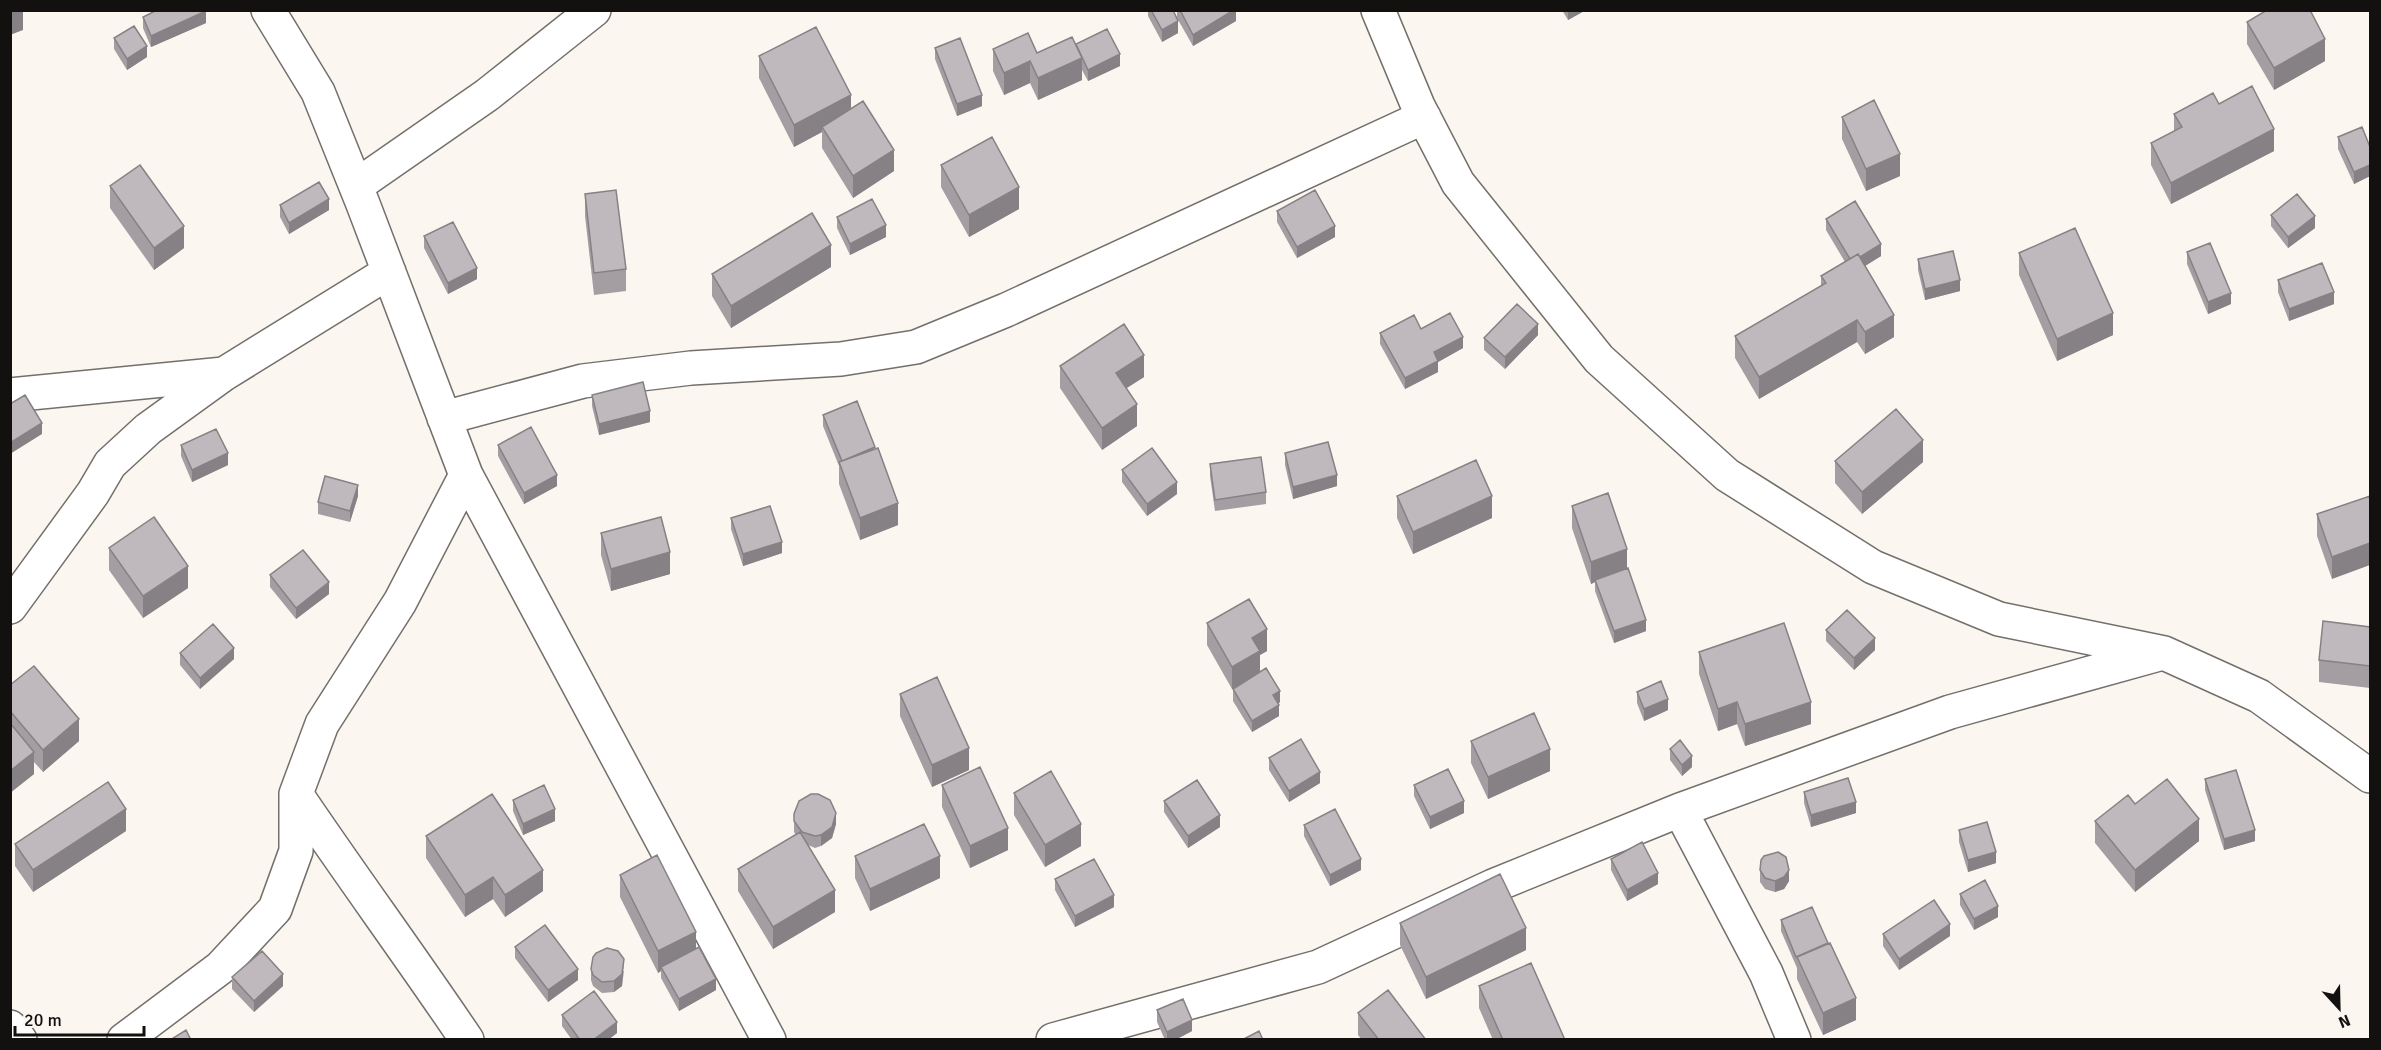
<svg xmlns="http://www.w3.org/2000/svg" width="2381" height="1050" viewBox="0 0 2381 1050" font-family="Signika,sans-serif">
	<rect width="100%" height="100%" fill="#fbf6f0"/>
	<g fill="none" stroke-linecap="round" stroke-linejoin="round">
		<defs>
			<path id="street" d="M268,10l50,82 45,112 103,271 303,565
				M1378,10l40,96 40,77 141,176 128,116 146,92 126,52 165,34 95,43 111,80
				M356,186l131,-91 107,-85
				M10,395l214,-21
				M444,418l139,-37 108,-13 150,-9 75,-12 90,-37 418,-193
				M10,607l83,-114 17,-29 38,-35 76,-55 165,-102
				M296,794c56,83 115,163 171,246
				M1680,810l86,163 28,67
				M10,1027l10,13
				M124,1040l96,-72 55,-59 21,-58v-57l26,-70 78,-122 66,-127
				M1053,1040l265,-73 175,-81 187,-76 270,-98 209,-58"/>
		</defs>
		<!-- street casing -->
		<use href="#street" stroke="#746f6a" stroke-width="36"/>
		<!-- street -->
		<use href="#street" stroke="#fff" stroke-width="33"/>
	</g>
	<!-- wall -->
	<path fill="#a49ea2" d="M1148,10h25l5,23 -16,9 -14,-26z
		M1177,10h59v11l-43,25 -16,-28z
		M1562,10h24l-18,10z
		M143,17l63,6 -55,24 -8,-19z
		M2247,22l78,39 -51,29 -27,-46z
		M114,38l33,19 -20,13 -13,-21z
		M1076,44l44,22 -32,15 -6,-11v10l-44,20 -8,-17 -26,12 -11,-24v-22l44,4z
		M935,48l47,58 -25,10 -22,-57z
		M759,56l92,52 43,63 -41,27 -31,-50v-16l-28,15 -35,-69z
		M2219,104l55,47 -103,53 -20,-39v-22l23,-12v-17z
		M1842,117l58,59 -34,15 -24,-52z
		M2338,137l32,10v29l-16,8 -16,-35z
		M941,165l78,44 -50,28 -28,-50z
		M110,186l74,62 -30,22 -44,-62z
		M585,194l41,75v22l-32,4 -9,-79z
		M280,205l49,5 -40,24 -9,-17z
		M1277,211l58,26 -38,21 -20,-36z
		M2271,215l44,13 -27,20 -17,-22z
		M837,217l49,20 -36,18 -13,-27z
		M1826,219l55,37 -16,10 29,71 -29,17 -8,-12 -98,57 -24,-41v-22l86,-50v-10l24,-14 -19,-32z
		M424,236l53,43 -29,15 -24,-46z
		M2187,252l44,52 -23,10 -21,-50z
		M2019,253l94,82 -56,26 -38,-86z
		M1918,259l42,32 -35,9 -7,-30z
		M831,267l-100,61 -19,-32v-22z
		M2278,280l56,24 -45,17 -11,-29z
		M1421,329l42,19 -25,14v10l-33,17 -25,-45v-11z
		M1538,335l-33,34 -21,-19v-12z
		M1060,366l84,11 -18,11 11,38 -35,24 -42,-62z
		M592,395l58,27 -51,13 -7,-29z
		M823,415l52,34 23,76 -38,15 -21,-56v-18l-16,-40z
		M181,445l47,20 -36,17 -11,-26z
		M498,445l59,41 -33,18 -26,-48z
		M1285,453l52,33 -44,13 -8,-34z
		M1835,461l88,1 -61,52 -27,-31z
		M1210,464l56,28v12l-51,7 -5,-35z
		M1122,470l55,24 -30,22 -25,-34z
		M358,496l-8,26 -32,-8v-12z
		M1397,496l95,22 -79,36 -16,-36z
		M2370,496l-38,83 -15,-43v-22z
		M1572,506l55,62 19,63 -32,12 -19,-52v-9l-4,2 -19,-56z
		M731,518l51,35 -39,13 -12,-37z
		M601,533l69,41 -59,17 -10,-36z
		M109,548l79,40 -45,30 -34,-48z
		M270,575l59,19 -33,25 -26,-32z
		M1207,623l60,28 -7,4v17l20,30 -2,2 1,12 -27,16 -19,-31v-12l15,-9 -16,9 -25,-44z
		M2370,627v61l-51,-6v-22z
		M1826,630l49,20 -21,20 -28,-29z
		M1699,652l112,72 -66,22 -8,-22 -19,7 -19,-57z
		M180,653l54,6 -34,30 -20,-24z
		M10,685l69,56 -36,31 -9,-10v12l-24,19z
		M1637,692l31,18 -24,11 -7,-18z
		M900,694l69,76 -37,17 -32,-71z
		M1471,741l79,30 -62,28 -17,-36z
		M1670,749l22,18 -10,9 -12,-16z
		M1269,758l51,25 -31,19 -20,-32z
		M2205,779l50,62 -31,9 -19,-60z
		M942,785l66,65 -38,18 -28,-61z
		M1414,785l50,28 -34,16 -16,-33z
		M1804,792l52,21 -45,14 -7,-24z
		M1014,793l67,53 -36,21 -31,-52z
		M513,800l42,21 -32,14 -10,-24z
		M1164,801l56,26 -32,21 -24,-36z
		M2135,804l64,37 -64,51 -40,-49v-22z
		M794,814l42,10 -4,14 -11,8 -6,2 -7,-3 27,67 -62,37 -35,-58v-22l58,-34 -2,-3z
		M1304,825l57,45 -31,16 -26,-50z
		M1959,830l37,33 -28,9 -9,-30z
		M126,831l-93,61 -18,-26v-22z
		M426,836l117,55 -38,26 -12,-18 -28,18 -39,-59z
		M855,856l85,22 -70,33 -15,-33z
		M1611,859l47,25 -31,17 -16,-31z
		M1760,870l29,11 -5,8 -9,3 -10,-3 -5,-7z
		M620,875l76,73 20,42 -37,21 -18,-33v-7l-3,2 -38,-76z
		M1055,879l59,28 -39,20 -20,-37z
		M1960,894l38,23 -24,13 -14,-25z
		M1781,920l75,100 -33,15 -26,-56v-11l-16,-37z
		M1400,923l126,27 -100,49 -26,-54z
		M1883,934l67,2 -51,34 -16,-24z
		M515,947l63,33 -30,22 -33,-44z
		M591,969l33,2 -2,15 -8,6 -12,1 -9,-7 -2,-6z
		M232,977l51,9 -29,26 -22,-23z
		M1479,986l86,54h-72l-14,-32z
		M1157,1010l35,21 -17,9h-10l-8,-18z
		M1358,1013l68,27h-64l-4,-5z
		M562,1015l55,18 -9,7h-36l-10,-14z"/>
	<!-- shaded-wall -->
	<path fill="#868184" d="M16,10h7v20l-13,5v-22z
		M1234,10h2v11l-43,25v-11z
		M1568,10h18l-18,10z
		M206,11v12l-55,24v-11z
		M1178,21v12l-16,9v-12z
		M2325,39v22l-51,29v-22z
		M147,46v11l-20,13v-11z
		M1120,54v12l-32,15v-11z
		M1082,58v22l-44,20v-22z
		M1030,61v22l-26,12v-22z
		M851,95v22l-29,10v5l-28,15v-22z
		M982,95v11l-25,10v-12z
		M2274,129v22l-103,53v-21z
		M894,150v21l-41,27v-22z
		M1900,154v22l-34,15v-22z
		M2370,165v11l-16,8v-12z
		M1019,187v22l-50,28v-22z
		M329,199v11l-40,24v-11z
		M2315,216v12l-27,20v-11z
		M886,225v12l-36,18v-11z
		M184,226v22l-30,22v-22z
		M1335,226v11l-38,21v-11z
		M1881,244v12l-29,18v-12z
		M831,245v22l-100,61v-22z
		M477,268v11l-29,15v-11z
		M1960,280v11l-35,9v-11z
		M2334,292v12l-45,17v-12z
		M2231,293v11l-23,10v-12z
		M2113,313v22l-56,26v-22z
		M1894,315v22l-29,17v-22z
		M1857,320v22l-98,57v-22z
		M1538,324v11l-33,34v-12z
		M1463,337v11l-25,14v10l-33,17v-11l29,-26z
		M1144,355v22l-28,18v-22z
		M1137,404v22l-35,24v-22z
		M650,411v11l-51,13v-11z
		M42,423v11l-32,20v-11z
		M1923,440v22l-61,52v-22z
		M228,453v12l-36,17v-12z
		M557,475v11l-33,18v-11z
		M1337,475v11l-44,13v-12z
		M1177,482v12l-30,22v-12z
		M358,485v11l-8,26v-11z
		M1492,496v22l-79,36v-22z
		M898,503v22l-38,15v-22z
		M782,542v11l-39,13v-12z
		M2370,543v22l-38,14v-22z
		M1627,549v22l-32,9v2l-4,2v-22z
		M670,552v22l-59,17v-22z
		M188,566v22l-45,30v-22z
		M329,582v12l-33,25v-11z
		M1646,620v11l-32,12v-12z
		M1267,629v22l-7,4v18l-28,16v-22l20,-29z
		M1875,638v12l-21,20v-12z
		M234,648v11l-34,30v-11z
		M1280,691v11l-7,5v-12z
		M1668,699v11l-24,11v-12z
		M1737,702v22l-19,7v-22z
		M1811,702v22l-66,22v-22z
		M1279,705v11l-27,16v-11z
		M79,719v22l-36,31v-22z
		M969,748v22l-37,17v-22z
		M1550,749v22l-62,28v-22z
		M34,752v22l-24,19v-22z
		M1692,756v11l-10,9v-11z
		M1320,772v11l-31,19v-11z
		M1464,801v12l-34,16v-12z
		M1856,802v11l-45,14v-12z
		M126,809v22l-93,61v-22z
		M555,809v12l-32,14v-11z
		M836,813v11l-4,14 -11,8v-11z
		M1220,815v12l-32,21v-12z
		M2199,819v22l-64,51v-22z
		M1081,824v22l-36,21v-22z
		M1008,828v22l-38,18v-22z
		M2255,830v11l-31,9v-11z
		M1996,852v11l-28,9v-12z
		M940,856v22l-70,33v-22z
		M1361,859v11l-31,16v-11z
		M543,870v21l-38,26v-22z
		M1789,870v11l-5,8 -9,3v-11z
		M1658,873v11l-31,17v-11z
		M493,877v22l-28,18v-22z
		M835,890v22l-62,37v-22z
		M1114,895v12l-39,20v-11z
		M1998,906v11l-24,13v-11z
		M1950,924v12l-51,34v-11z
		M1526,928v22l-100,49v-22z
		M696,932v22l-35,13v4l-3,2v-22z
		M624,959l-2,27 -8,6v-11z
		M578,969v11l-30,22v-12z
		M283,974v12l-29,26v-11z
		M716,979v11l-37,21v-12z
		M1856,998v22l-33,15v-22z
		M1192,1020v11l-17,9h-8v-8z
		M617,1022v11l-9,7h-15z"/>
	<!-- building -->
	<path fill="#bfb8bc" stroke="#868184" stroke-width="1.5" d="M157,10h49v1l-55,25 -8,-19z
		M1151,10h22l5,11 -16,9z
		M1180,10h54l-41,25z
		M2267,10h43l15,29 -51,29 -27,-46z
		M134,26l13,20 -20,13 -13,-21z
		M816,27l35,68 -57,30 -35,-69z
		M1107,29l13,25 -32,16 -12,-26z
		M1028,33l9,20 35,-16 10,21 -44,20 -8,-17 -26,12 -11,-24z
		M960,38l22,57 -25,9 -22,-56z
		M2252,86l22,43 -103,54 -20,-40 31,-16 -8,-13 39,-21 6,11z
		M1874,100l26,54 -34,15 -24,-52z
		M863,101l31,49 -41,26 -31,-49z
		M2362,127l8,20v18l-16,7 -16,-35z
		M992,137l27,50 -50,28 -28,-50z
		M140,165l44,61 -30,22 -44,-62z
		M319,182l10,17 -40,24 -9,-18z
		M616,190l10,79 -32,4 -9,-79z
		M1315,190l20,36 -38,21 -20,-36z
		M2297,194l18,22 -27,21 -17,-22z
		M872,199l14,26 -36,19 -13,-27z
		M1855,201l26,43 -21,13 -2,-3 -8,5 -24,-40z
		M812,213l19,32 -100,61 -19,-32z
		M453,222l24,46 -29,15 -24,-47z
		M2075,228l38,85 -56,26 -38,-86z
		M2210,243l21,50 -23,9 -21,-50z
		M1953,251l7,29 -35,9 -7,-30z
		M1858,254l36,61 -29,17 -8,-12 -98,57 -24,-41 91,-53 -5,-7z
		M2322,263l12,29 -45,17 -11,-29z
		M1517,304l21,20 -33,33 -21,-19z
		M1450,313l13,24 -29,15 4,9 -33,17 -25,-45 34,-18 7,14z
		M1124,324l20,31 -28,18 21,31 -35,24 -42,-62z
		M643,382l7,29 -51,13 -7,-29z
		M25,395l17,28 -32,20v-39z
		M857,401l18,46 -33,14 -19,-46z
		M1896,409l27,31 -61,52 -27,-31z
		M531,427l26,48 -33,18 -26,-48z
		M216,429l12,24 -36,17 -11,-25z
		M1328,442l9,33 -44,12 -8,-34z
		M878,448l20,55 -38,15 -21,-56z
		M1152,448l25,34 -30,22 -25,-34z
		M1261,457l5,35 -51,8 -5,-36z
		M1476,460l16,36 -79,36 -16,-36z
		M325,476l33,9 -8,26 -32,-9z
		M1608,493l19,56 -36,13 -19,-56z
		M2370,496v47l-38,14 -15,-43z
		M770,506l12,36 -39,12 -12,-36z
		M154,517l34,49 -45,30 -34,-48z
		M661,517l9,35 -59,17 -10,-36z
		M303,550l26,32 -33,26 -26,-33z
		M1628,568l18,52 -32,11 -19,-51z
		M1249,599l18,30 -15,9 8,13 -28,16 -25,-44z
		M1847,610l28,28 -21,20 -28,-28z
		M2323,621l47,6v39l-51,-6z
		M1784,623l27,79 -66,22 -8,-22 -19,7 -19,-57z
		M213,624l21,24 -34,30 -20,-25z
		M34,666l45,53 -36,31 -33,-39v-26z
		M1266,668l14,23 -7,4 6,10 -27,16 -19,-32z
		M937,677l32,71 -37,17 -32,-71z
		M1661,681l7,18 -24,10 -7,-17z
		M1534,713l16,36 -62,28 -17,-36z
		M10,723l24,29 -24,19z
		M1301,739l19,33 -31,19 -20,-33z
		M1680,740l12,16 -10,9 -12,-16z
		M980,767l28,61 -38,18 -28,-61z
		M1448,769l16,32 -34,16 -16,-32z
		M2236,770l19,60 -31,9 -19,-60z
		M1051,771l30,53 -36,21 -31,-52z
		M1848,778l8,24 -45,13 -7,-23z
		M2167,779l32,40 -64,51 -40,-49 33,-26 7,9z
		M1197,780l23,35 -32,21 -24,-35z
		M108,782l18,27 -93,61 -18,-26z
		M544,785l11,24 -32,15 -10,-24z
		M492,794l51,76 -38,25 -12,-18 -28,18 -39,-59z
		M811,794h7l12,6 6,13 -4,14 -11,8 -6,1 -13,-4 -8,-11v-7l5,-13z
		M1335,809l26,50 -31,16 -26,-50z
		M1987,822l9,30 -28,8 -9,-30z
		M924,824l16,32 -70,33 -15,-33z
		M800,832l35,58 -62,37 -35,-58z
		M1642,842l16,31 -31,17 -16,-31z
		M1778,852l8,5 3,13 -5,7 -9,4 -10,-3 -5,-8 1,-10 3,-4z
		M657,855l39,77 -38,19 -38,-76z
		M1094,859l20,36 -39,21 -20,-37z
		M1500,874l26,54 -100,49 -26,-54z
		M1985,880l13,26 -24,13 -14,-25z
		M1934,900l16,24 -51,35 -16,-25z
		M1812,907l16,36 -32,14 -15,-37z
		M545,925l33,44 -30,21 -33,-43z
		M1830,943l26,55 -33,15 -26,-56z
		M699,947l17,32 -37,20 -18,-32z
		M607,948l11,3 6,8 -2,15 -8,7 -12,1 -9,-7 -2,-6 2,-12 3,-4z
		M262,951l21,23 -29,27 -22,-24z
		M1531,963l34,77h-62l-24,-54z
		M1388,990l38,50h-47l-21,-27z
		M594,991l23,31 -24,18h-13l-18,-25z
		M1183,999l9,21 -25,12 -10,-22z
		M186,1030l5,10h-21z
		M1259,1031l4,9h-21z"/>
	<!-- border -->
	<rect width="2381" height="1050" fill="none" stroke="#13110f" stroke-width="24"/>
	<!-- north arrow -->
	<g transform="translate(2339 1008) rotate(158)" stroke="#fbf6f0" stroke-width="4.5" paint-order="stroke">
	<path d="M0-4.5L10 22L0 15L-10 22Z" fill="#13110f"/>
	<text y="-9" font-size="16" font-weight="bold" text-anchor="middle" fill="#13110f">N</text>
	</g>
	<!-- scale -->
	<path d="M15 1026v9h129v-9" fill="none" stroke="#13110f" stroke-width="3"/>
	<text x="24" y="1026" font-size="18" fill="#13110f" stroke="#fbf6f0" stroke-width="4.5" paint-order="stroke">20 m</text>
</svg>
